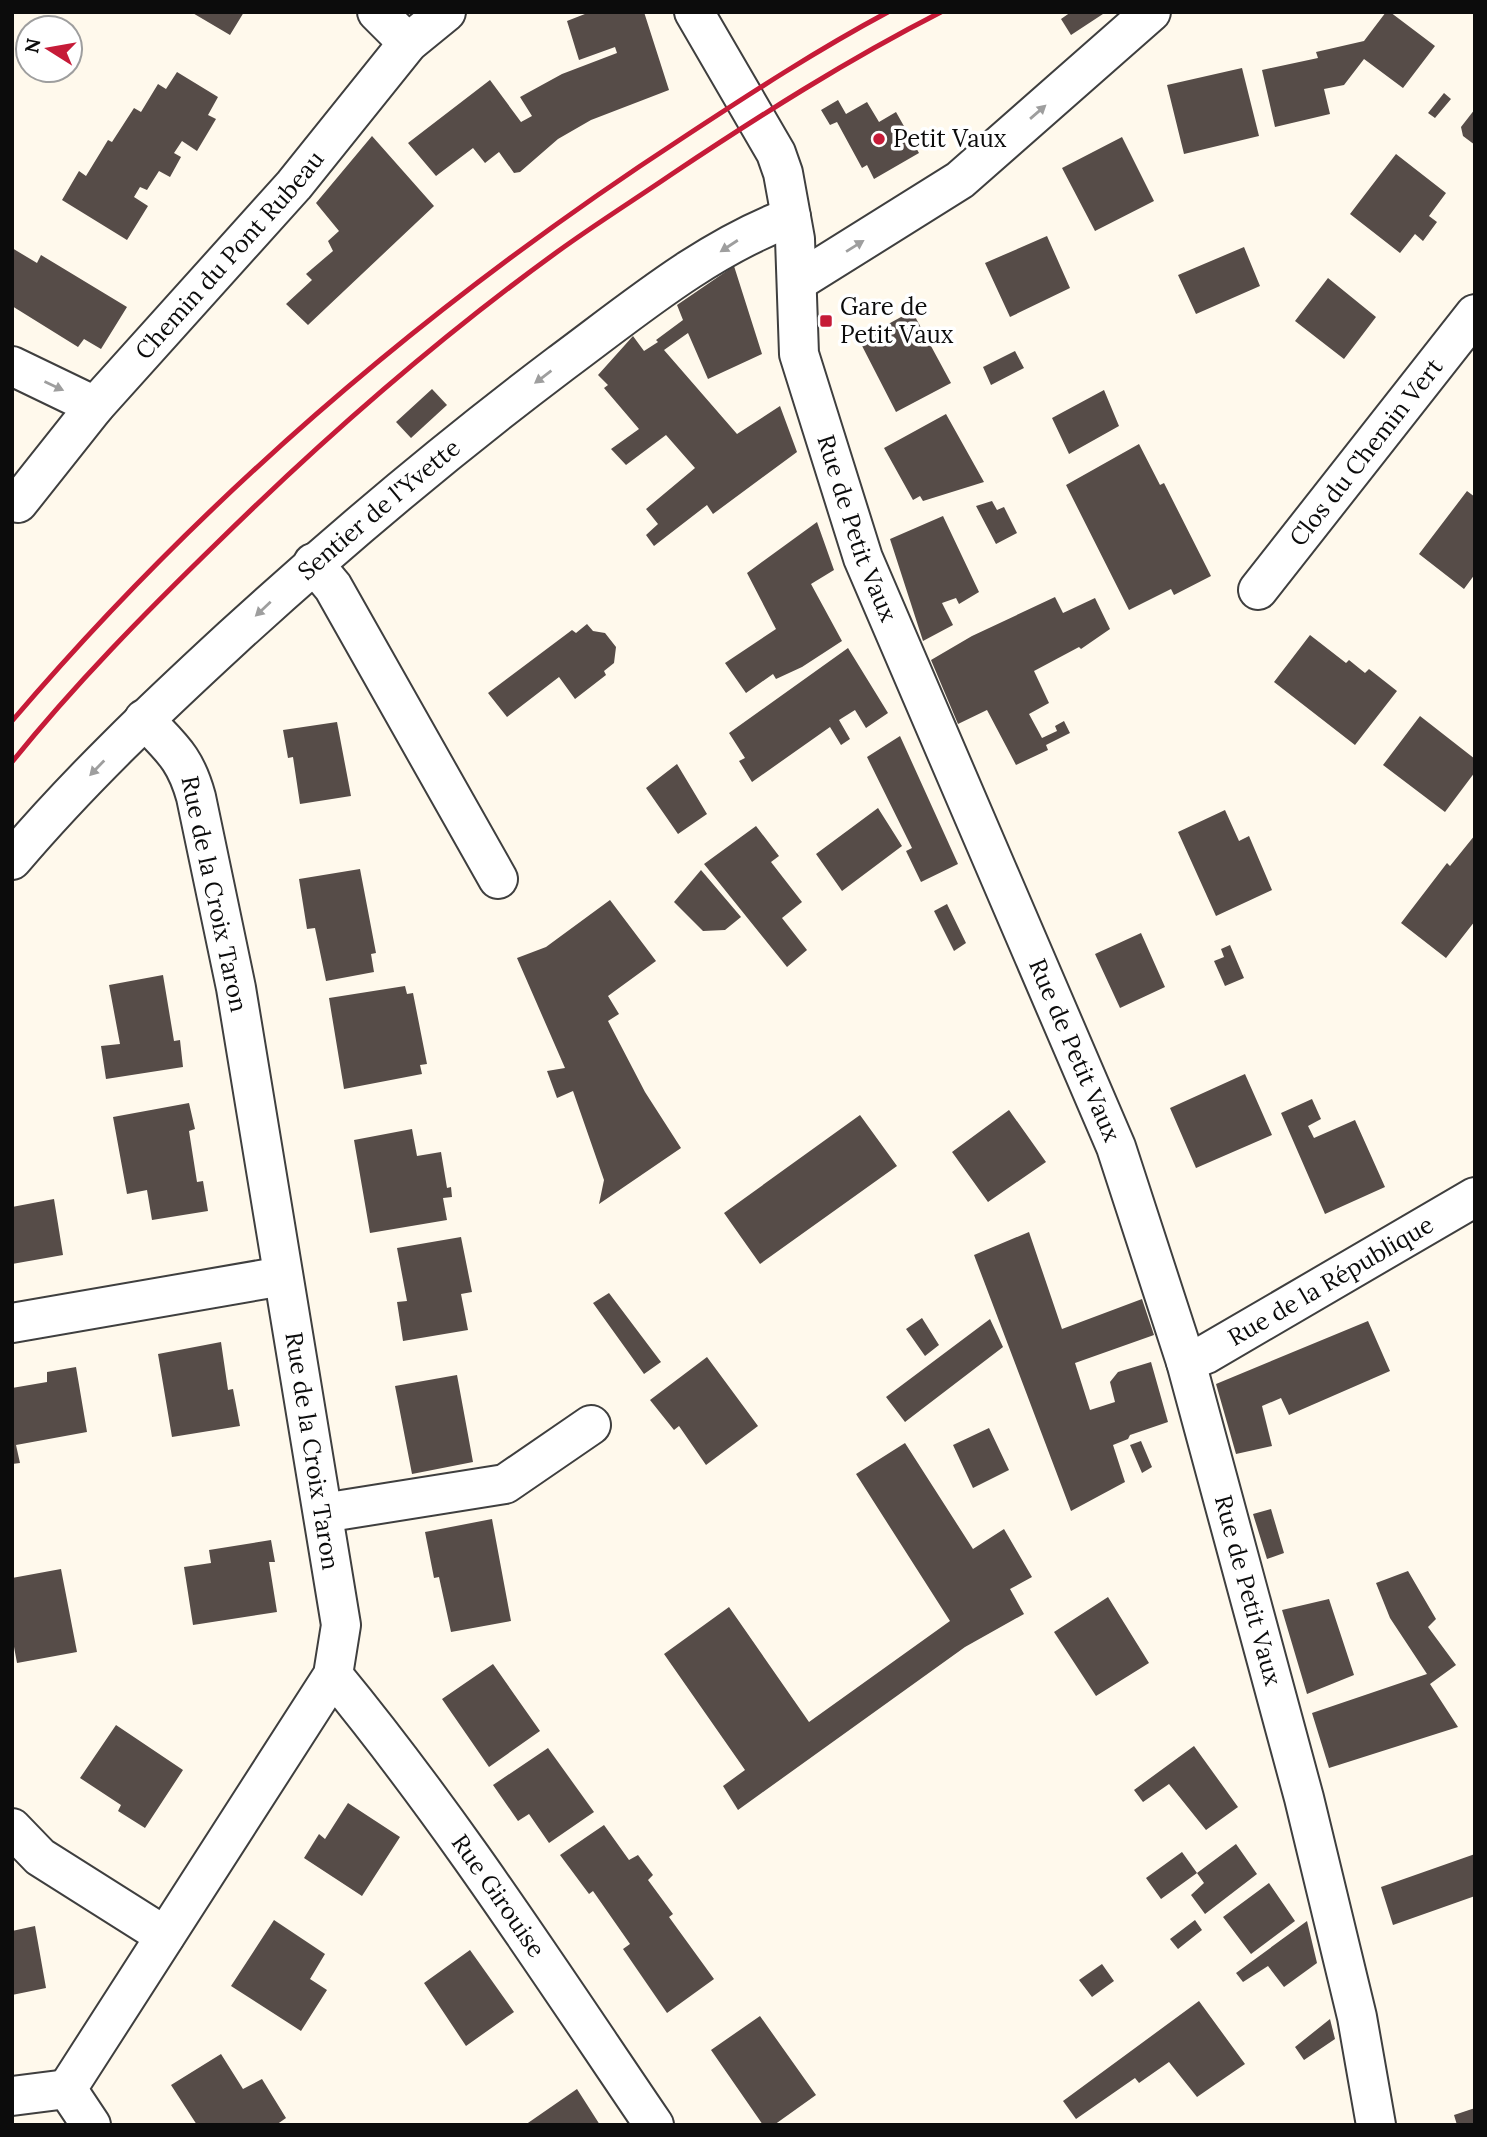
<svg xmlns="http://www.w3.org/2000/svg" width="1487" height="2137" viewBox="0 0 1487 2137" font-family="Lora,serif">
	<rect width="100%" height="100%" fill="#fff9ec"/>
	<!-- building -->
	<path fill="#564c48" d="M191,12h53l-14,23z
		M590,12h54l25,78 -78,30 -33,19 -38,33 -6,1 -15,-21 -14,11 -12,-15 -37,28 -28,-33 82,-63 31,42 11,-6 -12,-19 42,-23 55,-21 -2,-6 -36,13 -12,-39z
		M1071,12h35l-35,23 -10,-16z
		M1386,12h4l45,34 -32,42 -39,-29 -20,26 -20,4 6,25 -55,13 -13,-57 56,-12 -2,-6 48,-11z
		M1242,68l17,68 -75,18 -17,-69z
		M177,72l41,25 -10,18 8,4 -19,32 -15,-10 -8,12 7,4 -11,20 -11,-6 -12,19 -7,-3 -6,10 14,9 -21,34 -65,-40 17,-29 7,5 22,-36 4,2 22,-34 7,4 17,-28 8,5z
		M1444,93l7,6 -16,19 -7,-5z
		M838,100l8,14 21,-12 12,20 17,-10 23,41 -45,26 -7,-14 -5,3 -25,-46 -7,3 -9,-15z
		M1475,109v36l-12,-9 -2,-9z
		M372,136l62,70 -126,119 -22,-21 26,-24 -6,-6 27,-23 -5,-10 11,-10 -23,-28z
		M1122,137l32,64 -59,30 -33,-63z
		M1396,154l50,39 -17,23 8,6 -14,19 -8,-7 -15,19 -50,-39z
		M1047,236l23,52 -60,29 -25,-54z
		M1244,247l16,39 -64,28 -18,-39z
		M12,248l25,15 4,-8 86,52 -26,42 -17,-10 -6,8 -66,-41z
		M734,266l28,88 -54,25 -20,-46 -24,17 73,84 43,-28 17,46 -84,62 -6,-9 -53,41 -8,-11 12,-11 -12,-15 49,-41 -29,-33 -40,30 -15,-16 28,-20 -35,-41 4,-3 -10,-10 35,-39 11,15 14,-9 -2,-2 27,-20 -6,-15z
		M1328,278l48,39 -32,42 -49,-38z
		M912,311l39,72 -55,29 -37,-72z
		M1015,351l9,17 -33,17 -8,-18z
		M432,389l15,16 -36,33 -15,-16z
		M1104,390l15,36 -50,28 -17,-36z
		M946,414l38,68 -61,19 -3,-5 -7,4 -29,-52z
		M1139,444l21,41 4,-2 47,93 -37,19 -3,-6 -42,21 -63,-125z
		M1467,491l8,6v77l-11,15 -45,-35z
		M992,501l5,9 7,-3 13,26 -21,11 -20,-38z
		M943,516l36,76 -20,12 -3,-6 -14,5 11,22 -30,16 -33,-102z
		M817,522l17,48 -23,14 31,57 -40,26 -26,12 -3,-5 -27,19 -21,-30 51,-34 -29,-56z
		M1055,597l8,16 32,-15 15,31 -29,20 -2,-2 -45,24 15,32 -20,11 13,24 15,-7 -2,-5 9,-5 6,12 -24,12 2,5 -32,15 -29,-55 -29,14 -27,-64 41,-24z
		M587,624l6,7 12,2 11,14 -2,16 -10,8 2,4 -31,24 -16,-22 -52,40 -19,-24 84,-63 4,3z
		M1310,635l36,28 3,-3 16,13 4,-4 28,22 -42,54 -81,-63z
		M848,648l40,65 -22,15 -11,-18 -16,10 11,19 -9,6 -11,-18 -78,55 -13,-21 6,-3 -16,-25z
		M1420,716l55,43v13l-30,40 -62,-47z
		M337,722l14,74 -51,8 -7,-47 -5,1 -5,-28z
		M900,736l58,128 -37,18 -15,-31 6,-3 -45,-91z
		M677,764l30,50 -29,20 -32,-46z
		M878,808l24,38 -60,45 -26,-37z
		M1225,810l14,31 10,-5 23,54 -56,26 -38,-84z
		M756,826l23,30 -8,6 31,40 -20,16 25,32 -20,17 -83,-103z
		M1475,835v86l-29,37 -45,-35 46,-60 3,3z
		M360,869l16,84 -5,1 3,18 -48,9 -11,-53 -8,1 -8,-50z
		M701,870l40,47 -16,13 -22,1 -29,-29z
		M610,900l46,61 -48,35 11,18 -11,7 37,71 36,56 -82,56 5,-24 -31,-89 -16,7 -10,-27 18,-3 -48,-110 29,-11z
		M947,904l19,39 -12,8 -20,-40z
		M1141,933l24,54 -45,21 -25,-54z
		M1230,945l14,33 -19,8 -11,-25 10,-4 -3,-8z
		M163,975l11,66 6,-1 3,27 -77,12 -5,-33 19,-2 -11,-59z
		M405,986l2,8 6,-1 14,71 -7,1 2,9 -78,15 -15,-91z
		M1245,1074l27,61 -76,33 -26,-60z
		M1312,1099l9,20 -13,7 6,12 41,-18 30,67 -60,27 -44,-101z
		M189,1103l6,26 -6,2 8,51 6,-1 5,30 -56,9 -5,-30 -20,4 -14,-77z
		M1009,1110l37,52 -58,40 -36,-50z
		M860,1115l37,51 -137,98 -36,-51z
		M412,1129l5,27 24,-4 6,36 4,-1 1,10 -9,1 4,22 -77,13 -16,-93z
		M54,1199l9,56 -51,9v-57z
		M1029,1232l33,97 80,-30 12,36 -79,28 15,47 25,-8 -5,-20 8,-10 33,-10 17,60 -38,13 -2,4 -15,6 12,37 -54,29 -97,-256z
		M461,1237l11,55 -11,2 7,36 -65,11 -6,-39 10,-1 -10,-53z
		M609,1293l52,69 -17,12 -51,-71z
		M922,1318l17,27 -14,11 -19,-27z
		M990,1319l13,28 -98,75 -19,-25z
		M1368,1321l22,50 -101,44 -8,-17 -19,8 10,40 -36,8 -20,-70z
		M221,1342l7,48 5,-1 7,37 -68,11 -14,-83z
		M707,1357l51,69 -52,39 -27,-39 -5,4 -24,-30z
		M76,1367l11,65 -71,13 4,18 -8,1v-76l35,-6v-10z
		M457,1375l16,87 -61,12 -17,-88z
		M989,1428l20,42 -36,18 -20,-43z
		M1141,1441l11,26 -10,6 -12,-28z
		M905,1443l68,106 31,-20 28,48 -22,12 14,25 -59,33 -227,163 -15,-24 22,-16 -81,-116 65,-47 80,115 141,-101 -94,-147z
		M1271,1509l13,44 -17,6 -14,-45z
		M492,1519l19,102 -60,11 -12,-55 -5,1 -9,-46z
		M271,1540l4,22h-6l8,50 -84,13 -9,-58 27,-4 -2,-13z
		M61,1569l16,83 -60,11 -5,-27v-58z
		M1408,1571l28,48 -8,8 28,38 -26,19 28,43 -129,41 -17,-55 115,-39 -37,-56 -14,-35z
		M1108,1597l41,66 -53,33 -42,-64z
		M1329,1599l25,76 -47,19 -25,-84z
		M493,1664l47,67 -51,36 -47,-68z
		M116,1725l67,45 -38,58 -27,-17 3,-6 -41,-27z
		M1194,1746l44,61 -32,23 -37,-46 -26,18 -9,-12z
		M548,1748l46,64 -45,31 -20,-29 -11,7 -25,-36z
		M348,1803l52,34 -38,59 -58,-38 15,-24 6,5z
		M604,1825l25,35 9,-5 15,20 -5,5 25,34 -4,3 45,62 -47,34 -44,-64 7,-5 -37,-53 -4,3 -29,-39z
		M1236,1844l21,30 -52,40 -14,-19 13,-12 -7,-10z
		M1182,1852l15,21 -36,26 -15,-21z
		M1475,1854v42l-82,29 -12,-38z
		M1269,1883l26,38 -44,33 -28,-37z
		M274,1920l51,34 -15,25 17,11 -26,41 -70,-45z
		M1195,1920l7,10 -24,19 -8,-10z
		M1307,1921l10,42 -33,24 -16,-21 -25,16 -7,-9z
		M35,1926l11,62 -34,7v-64z
		M470,1950l44,62 -48,34 -42,-63z
		M1102,1964l12,17 -22,16 -13,-17z
		M1199,2001l46,63 -48,33 -28,-35 -30,21 -4,-5 -59,41 -13,-18z
		M760,2016l56,79 -42,30h-11l-52,-75z
		M1330,2019l5,20 -31,21 -9,-13z
		M221,2054l22,35 19,-10 24,39 -10,7h-79l-26,-40z
		M577,2089l23,36h-75z
		M1475,2108v17h-18l-3,-10z"/>
	<g fill="none" stroke-linecap="round" stroke-linejoin="round">
		<defs>
			<g id="street">
				<path d="M377,12l31,31"/>
				<path id="s1" d="M694,12l82,141 7,20 12,66 4,115 64,204 253,589 70,215 118,436 53,219 19,108"/>
				<path d="M797,282l163,-102 191,-168"/>
				<path d="M12,366l83,40"/>
				<path id="s2" d="M18,503l77,-97 199,-221 114,-142 38,-31"/>
				<path d="M313,563l20,24 165,292"/>
				<path id="s3" d="M1258,590l217,-276"/>
				<path id="s4" d="M12,860c68,-80 143,-151 220,-222 105,-96 214,-188 328,-274 73,-54 145,-115 231,-147"/>
				<path d="M12,1323l271,-47"/>
				<path id="s5" d="M1186,1362l20,-8 269,-157"/>
				<path d="M323,1513l182,-29 86,-59"/>
				<path id="s6" d="M333,1675c117,142 217,297 321,450"/>
				<path d="M12,1828l28,29 125,79"/>
				<path d="M12,2096l55,-7"/>
				<path d="M91,2125l-24,-36 266,-414 8,-50 -105,-637 -40,-191c-11,-40 -25,-49 -52,-78"/>
			</g>
		</defs>
		<!-- street casing -->
		<use href="#street" stroke="#3f3f3f" stroke-width="42"/>
		<!-- street -->
		<use href="#street" stroke="#fff" stroke-width="38"/>
		<!-- rail -->
		<path stroke="#c61b38" stroke-width="5" d="M12,721c194,-227 422,-421 672,-584 67,-44 133,-87 204,-125
			M12,762c63,-78 134,-150 206,-220 106,-104 219,-203 339,-290 37,-27 77,-52 115,-78 87,-58 175,-114 269,-162"/>
	</g>
	<!-- one-way arrows -->
	<defs><path id="oneway-solid" d="M-6-.8H1V-3.2L6.5 0L1 3.2V.8H-6Z" transform="scale(1.75)"/></defs>
	<g fill="#9e9e9e">
		<use href="#oneway-solid" transform="translate(1038 112) rotate(-41)"/>
		<use href="#oneway-solid" transform="translate(729 246) rotate(147)"/>
		<use href="#oneway-solid" transform="translate(855 246) rotate(-32)"/>
		<use href="#oneway-solid" transform="translate(543 377) rotate(143)"/>
		<use href="#oneway-solid" transform="translate(54 386) rotate(25)"/>
		<use href="#oneway-solid" transform="translate(263 609) rotate(137)"/>
		<use href="#oneway-solid" transform="translate(97 768) rotate(134)"/>
	</g>
	<!-- markers -->
	<g fill="#c61b38" stroke="#fff" stroke-width="2.5">
		<circle cx="879" cy="139" r="7"/>
		<rect x="819" y="314" width="14" height="14" rx="3.5"/>
	</g>
	<g text-anchor="middle" stroke-width="7" stroke-linejoin="round" paint-order="stroke">
		<!-- poi labels -->
		<g font-size="24" fill="#0c0c0c" stroke="#fff" text-anchor="start">
			<text x="893" y="147">Petit Vaux</text>
			<text x="840" y="315">Gare de<tspan x="840" dy="28">Petit Vaux</tspan></text>
		</g>
		<!-- street labels -->
		<g font-size="24" fill="#0c0c0c" stroke="#fff">
			<text dy="8" stroke="none"><textPath href="#s2" startOffset="326">Chemin du Pont Rubeau</textPath></text>
			<text dy="8" stroke="none"><textPath href="#s3" startOffset="175">Clos du Chemin Vert</textPath></text>
			<text dy="8" stroke="none"><textPath href="#s4" startOffset="508">Sentier de l'Yvette</textPath></text>
			<text dy="8" stroke="none"><textPath href="#s1" startOffset="550">Rue de Petit Vaux</textPath></text>
			<text transform="translate(214 894) rotate(78)" y="8">Rue de la Croix Taron</text>
			<text dy="8" stroke="none"><textPath href="#s1" startOffset="1116">Rue de Petit Vaux</textPath></text>
			<text dy="8" stroke="none"><textPath href="#s5" startOffset="166">Rue de la République</textPath></text>
			<text transform="translate(312 1451) rotate(81)" y="8">Rue de la Croix Taron</text>
			<text dy="8" stroke="none"><textPath href="#s1" startOffset="1684">Rue de Petit Vaux</textPath></text>
			<text dy="8" stroke="none"><textPath href="#s6" startOffset="276">Rue Girouise</textPath></text>
		</g>
	</g>
	<!-- border -->
	<rect width="1487" height="2137" fill="none" stroke="#0c0c0c" stroke-width="28"/>
	<!-- north arrow -->
	<g transform="translate(49 49) rotate(281)"><circle r="33" fill="#ffffff" stroke="#9e9e9e" stroke-width="2"/>
	<path d="M0-5L12 26L0 18L-12 26Z" fill="#c61b38"/>
	<text y="-10" font-size="19" font-weight="bold" text-anchor="middle" fill="#0c0c0c">N</text>
	</g>
</svg>
